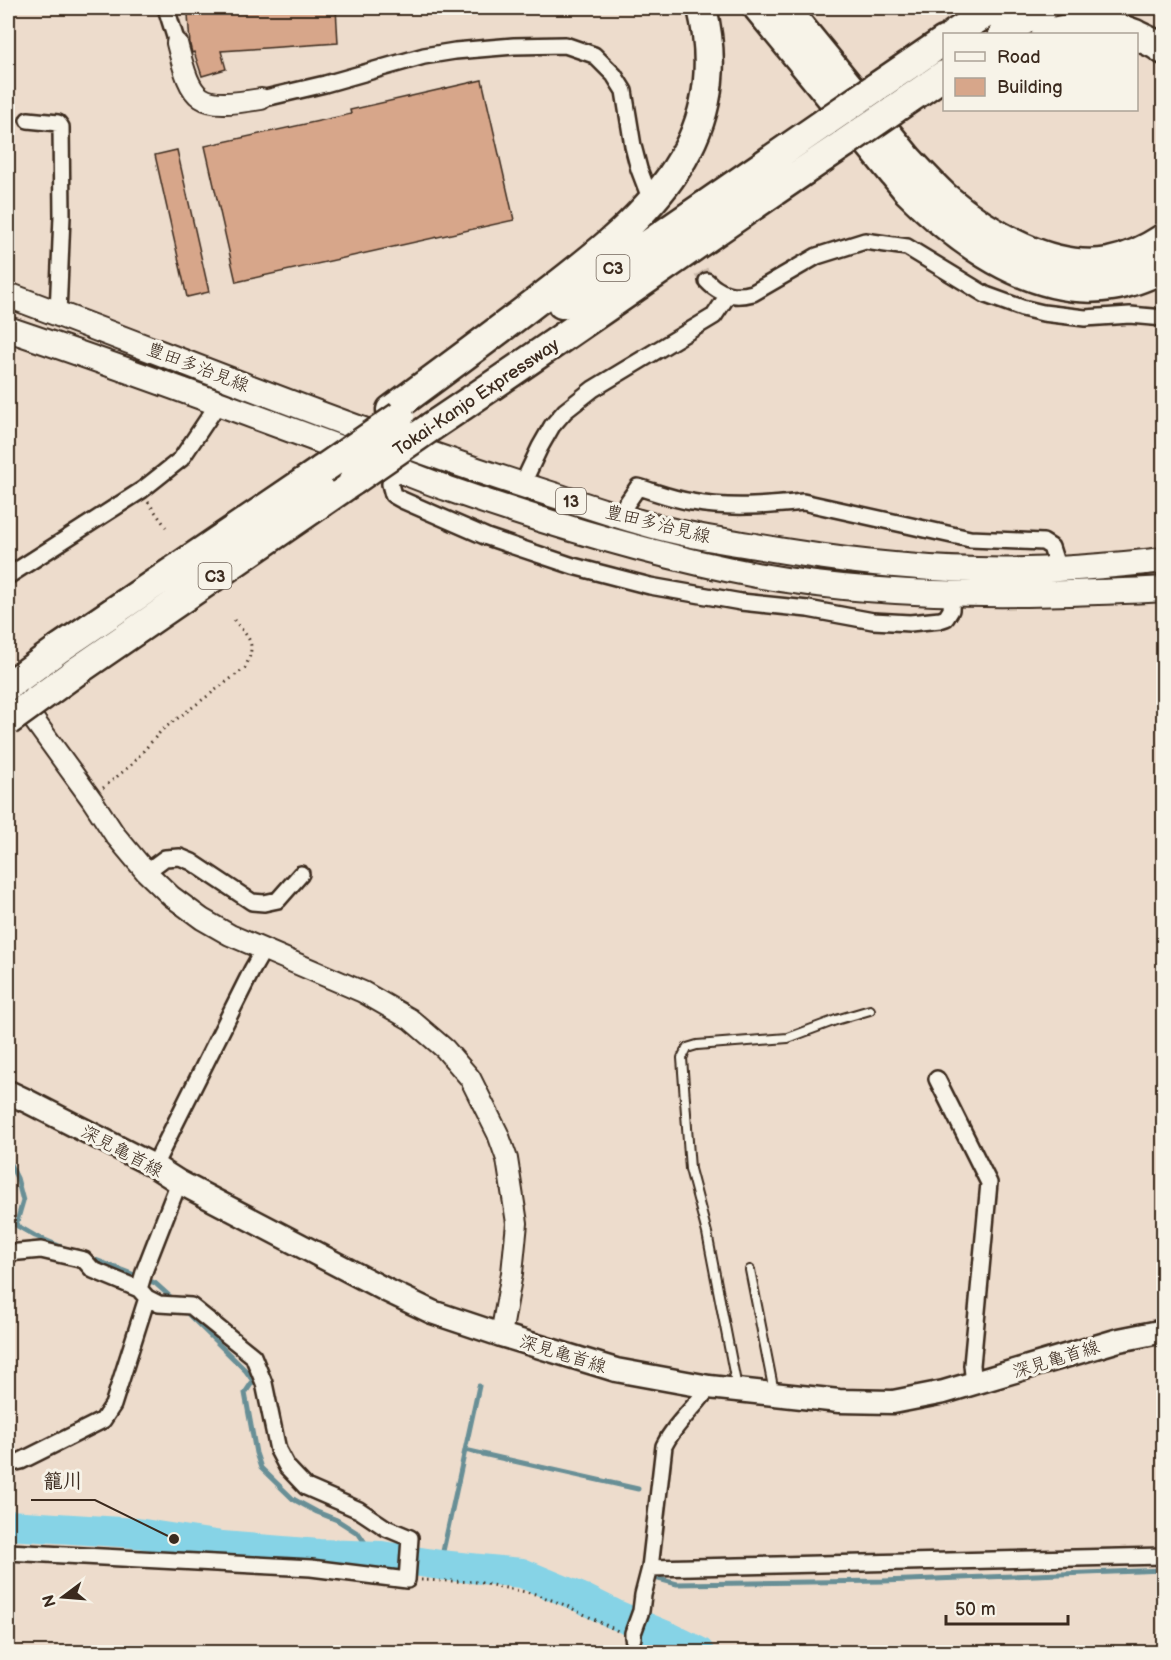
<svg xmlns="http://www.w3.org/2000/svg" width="1171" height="1660" viewBox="0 0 1171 1660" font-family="'Balsamiq Sans','Klee One',sans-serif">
	<rect width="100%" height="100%" fill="#eddccc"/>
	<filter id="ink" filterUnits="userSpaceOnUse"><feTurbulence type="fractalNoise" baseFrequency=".0167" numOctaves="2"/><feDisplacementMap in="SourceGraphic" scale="12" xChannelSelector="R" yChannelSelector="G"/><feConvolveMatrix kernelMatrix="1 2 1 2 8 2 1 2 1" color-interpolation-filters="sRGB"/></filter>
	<g filter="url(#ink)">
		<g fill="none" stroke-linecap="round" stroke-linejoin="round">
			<!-- stream -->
			<path stroke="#688f96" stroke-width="5" d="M8,1160l9,18 6,23 -7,24 19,11 34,14
				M88,1257l67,26 20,18
				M184,1310l62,61 7,10 -8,12 11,60 5,15 32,31 24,13 20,8 22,14 15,22
				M465,1450l173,39
				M440,1565l39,-179
				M655,1578l22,6 206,-3 281,-11"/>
			<!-- river -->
			<path stroke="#86d3e6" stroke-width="30" d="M8,1525l129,8 85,13 97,8 63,2 58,9 82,8 60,25 32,16 55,23 30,15"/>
		</g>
		<!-- building -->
		<path fill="#d7a68a" stroke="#3b2a1e" stroke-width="1.5" d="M286,8h50l2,35 -117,8 5,18 -24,7 -8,-24 -2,1 -2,-8 -2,-31z
			M482,80l32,140 -278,62 -31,-136 146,-32 -1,-4z
			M177,150l32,142 -22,5 -32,-142z"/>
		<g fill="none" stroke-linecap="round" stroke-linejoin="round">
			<!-- minor-tunnel -->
			<path stroke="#c9b8a9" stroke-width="15" stroke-dasharray="15 8" stroke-linecap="butt" d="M650,195l57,86"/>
			<defs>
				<path id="service" d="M750,1270l24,122
					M737,1388l-30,-155 -17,-64 -8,-111 5,-10 10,-3 91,-7 48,-18 34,-10"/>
				<path id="minor" d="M166,8l11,35
					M261,99l64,-15 99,-28 31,-5 59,-5 51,-1 29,10 20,20 10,16 9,55 6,23 8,21
					M28,120l30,3 3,4 1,89 -4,98
					M707,281c13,14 28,17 46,12l64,-37 48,-15 42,6 79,48 36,13 21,5 42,5 45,-3 34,3
					M397,469l-7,15 3,11 9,5 85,37 86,29 77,20 91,16 67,7 65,12 37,2 30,-3 6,-2 5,-8 1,-16
					M522,485l18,-38 12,-21 13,-15 28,-22 121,-73 14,-21
					M618,516l20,-29c17,5 35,12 54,15 36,7 75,4 111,0l167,37 73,3 8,5 7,22
					M8,576l134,-86 39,-31 37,-55
					M146,872l19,-14 15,-1 12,5 60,40 12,1 14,-3 23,-26
					M937,1079l52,104 -17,182 2,20
					M154,1166l98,-196 12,-21
					M8,1253l33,-3 43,10 9,10 46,19 8,9 12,6 32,2 62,50 11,27 14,67 9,17 19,20 53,23 27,18 24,10 -3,42 -96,-12 -303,-16
					M139,1289l6,-20 34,-87
					M8,1464l13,-3 82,-41 10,-15 34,-107
					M650,1568l514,-12
					M633,1638v-5l8,-22 2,-16 7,-27 14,-122c11,-23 31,-38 45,-59"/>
				<path id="tertiary" d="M177,43c15,61 21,66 84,56
					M18,698l74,102 23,35 31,37 25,24 31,23 28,16 133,57 47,27 35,30 25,29 28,56 9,25 10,64 -5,50 -11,62"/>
				<path id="secondary" d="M8,1092l19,9 127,65 25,16 207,108 46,22 69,23 115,35 93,17 130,14 54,1 51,-10 175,-52 45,-9"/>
				<path id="primary" d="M8,295c182,68 363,143 549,201 28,9 57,19 86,27 37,11 75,17 112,23 74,13 147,22 222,24 62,2 125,-3 187,-10
					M8,329c119,40 238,84 356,128 29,10 56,22 85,32 100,35 202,66 307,86 88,16 179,20 269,19 46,-1 93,-2 139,-5"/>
				<path id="motorway" d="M758,8l149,182c52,52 126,108 205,96 18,-3 35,-10 52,-18
					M785,8l123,151c12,13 25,27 38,39 42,36 106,74 163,64 20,-4 38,-13 55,-24
					M954,34l40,-26
					M1003,34l40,-26
					M1046,34c30,-9 59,-12 89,0
					M1136,35l19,9 9,6
					M875,88l69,-47
					M893,110l51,-35
					M562,304l265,-183
					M391,410c49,-36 98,-72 146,-109 100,-77 199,-152 165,-293
					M431,427c139,-93 275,-190 414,-284
					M60,648l263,-179
					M77,671l276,-190"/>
			</defs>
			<!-- service casing -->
			<use href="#service" stroke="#3b2a1e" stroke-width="12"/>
			<!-- minor casing -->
			<use href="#minor" stroke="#3b2a1e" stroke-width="20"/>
			<!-- tertiary casing -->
			<use href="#tertiary" stroke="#3b2a1e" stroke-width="24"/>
			<!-- secondary casing -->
			<use href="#secondary" stroke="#3b2a1e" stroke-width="27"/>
			<!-- primary casing -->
			<use href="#primary" stroke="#3b2a1e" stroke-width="28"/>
			<!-- motorway casing -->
			<use href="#motorway" stroke="#3b2a1e" stroke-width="33"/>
			<!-- path -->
			<path stroke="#3b2a1e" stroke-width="3" stroke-dasharray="1.5 4.5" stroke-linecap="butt" d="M148,502l18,25
				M103,788l28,-23 31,-35 83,-62c12,-26 5,-28 -11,-48
				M421,1580l56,2 58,12 30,11 53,26
				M645,1644l16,8"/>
			<!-- service -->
			<use href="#service" stroke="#f7f3e8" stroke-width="8"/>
			<!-- minor -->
			<use href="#minor" stroke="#f7f3e8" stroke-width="15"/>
			<!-- tertiary -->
			<use href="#tertiary" stroke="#f7f3e8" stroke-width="20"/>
			<!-- secondary -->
			<use href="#secondary" stroke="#f7f3e8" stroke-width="22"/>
			<!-- primary -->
			<use href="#primary" stroke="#f7f3e8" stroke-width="24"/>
			<!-- motorway -->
			<use href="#motorway" stroke="#f7f3e8" stroke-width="28"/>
			<defs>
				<path id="motorway-bridge" d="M827,121l48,-33
					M845,143l48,-33
					M323,469l77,-53
					M353,481l78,-54
					M8,686l52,-38
					M8,721l69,-50"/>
			</defs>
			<!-- motorway-bridge casing -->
			<use href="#motorway-bridge" stroke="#3b2a1e" stroke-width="33" stroke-linecap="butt"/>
			<!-- motorway-bridge -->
			<use href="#motorway-bridge" stroke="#f7f3e8" stroke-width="28"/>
		</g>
	</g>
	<g text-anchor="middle" stroke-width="6" stroke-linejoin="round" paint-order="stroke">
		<!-- shield labels -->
		<g fill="#f7f3e8" stroke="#73665b" stroke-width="1.5">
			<rect x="596.5" y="255" width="33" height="26" rx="4.5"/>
			<rect x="556" y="488" width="30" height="26" rx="4.5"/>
			<rect x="198.5" y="563" width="33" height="26" rx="4.5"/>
		</g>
		<g font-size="16" font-weight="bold" fill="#3b2a1e">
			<text x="613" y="274">C3</text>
			<text x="571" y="507">13</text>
			<text x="215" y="582">C3</text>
		</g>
		<!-- street labels -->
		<g font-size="18" fill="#3b2a1e" stroke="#f7f3e8">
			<text transform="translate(198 367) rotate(21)" y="6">豊田多治見線</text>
			<text transform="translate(476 397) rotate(-34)" y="6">Tokai-Kanjo Expressway</text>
			<text transform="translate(658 524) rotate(14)" y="6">豊田多治見線</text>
			<text transform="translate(122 1151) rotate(28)" y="6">深見亀首線</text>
			<text transform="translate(563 1354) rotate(17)" y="6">深見亀首線</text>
			<text transform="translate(1056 1359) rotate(-17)" y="6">深見亀首線</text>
		</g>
	</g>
	<!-- callouts -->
	<path fill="none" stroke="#3b2a1e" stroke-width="2" d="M174 1539L95 1500H31"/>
	<circle fill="#3b2a1e" stroke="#f7f3e8" stroke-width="2" cx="174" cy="1539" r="6"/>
	<g font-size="20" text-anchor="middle" font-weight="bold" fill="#3b2a1e" stroke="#f7f3e8" stroke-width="6" stroke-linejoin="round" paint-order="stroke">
		<text x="63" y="1488">籠川</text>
	</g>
	<!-- margin -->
	<rect width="1171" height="1660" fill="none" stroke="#f7f3e8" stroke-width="30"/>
	<rect x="15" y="15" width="1141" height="1630" fill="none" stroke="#3b2a1e" stroke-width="2" filter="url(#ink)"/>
	<!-- legend -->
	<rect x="943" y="33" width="195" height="78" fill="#f7f3e8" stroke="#aca397" stroke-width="1.5"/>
	<rect x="955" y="52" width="30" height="9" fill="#f7f3e8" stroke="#aca397" stroke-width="1.5"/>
	<text x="997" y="63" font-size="18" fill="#3b2a1e">Road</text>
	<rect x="955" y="78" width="30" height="18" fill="#d7a68a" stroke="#aca397" stroke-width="1.5"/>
	<text x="997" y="93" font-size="18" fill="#3b2a1e">Building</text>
	<!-- north arrow -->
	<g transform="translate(63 1597) rotate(254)" stroke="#f7f3e8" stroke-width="4.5" paint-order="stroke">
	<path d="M0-4.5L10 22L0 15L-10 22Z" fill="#3b2a1e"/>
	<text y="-9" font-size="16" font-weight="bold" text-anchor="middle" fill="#3b2a1e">N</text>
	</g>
	<!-- scale -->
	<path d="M946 1615v9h122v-9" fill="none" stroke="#3b2a1e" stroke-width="3"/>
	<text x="955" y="1615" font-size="18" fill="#3b2a1e" stroke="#f7f3e8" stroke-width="4.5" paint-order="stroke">50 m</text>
</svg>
